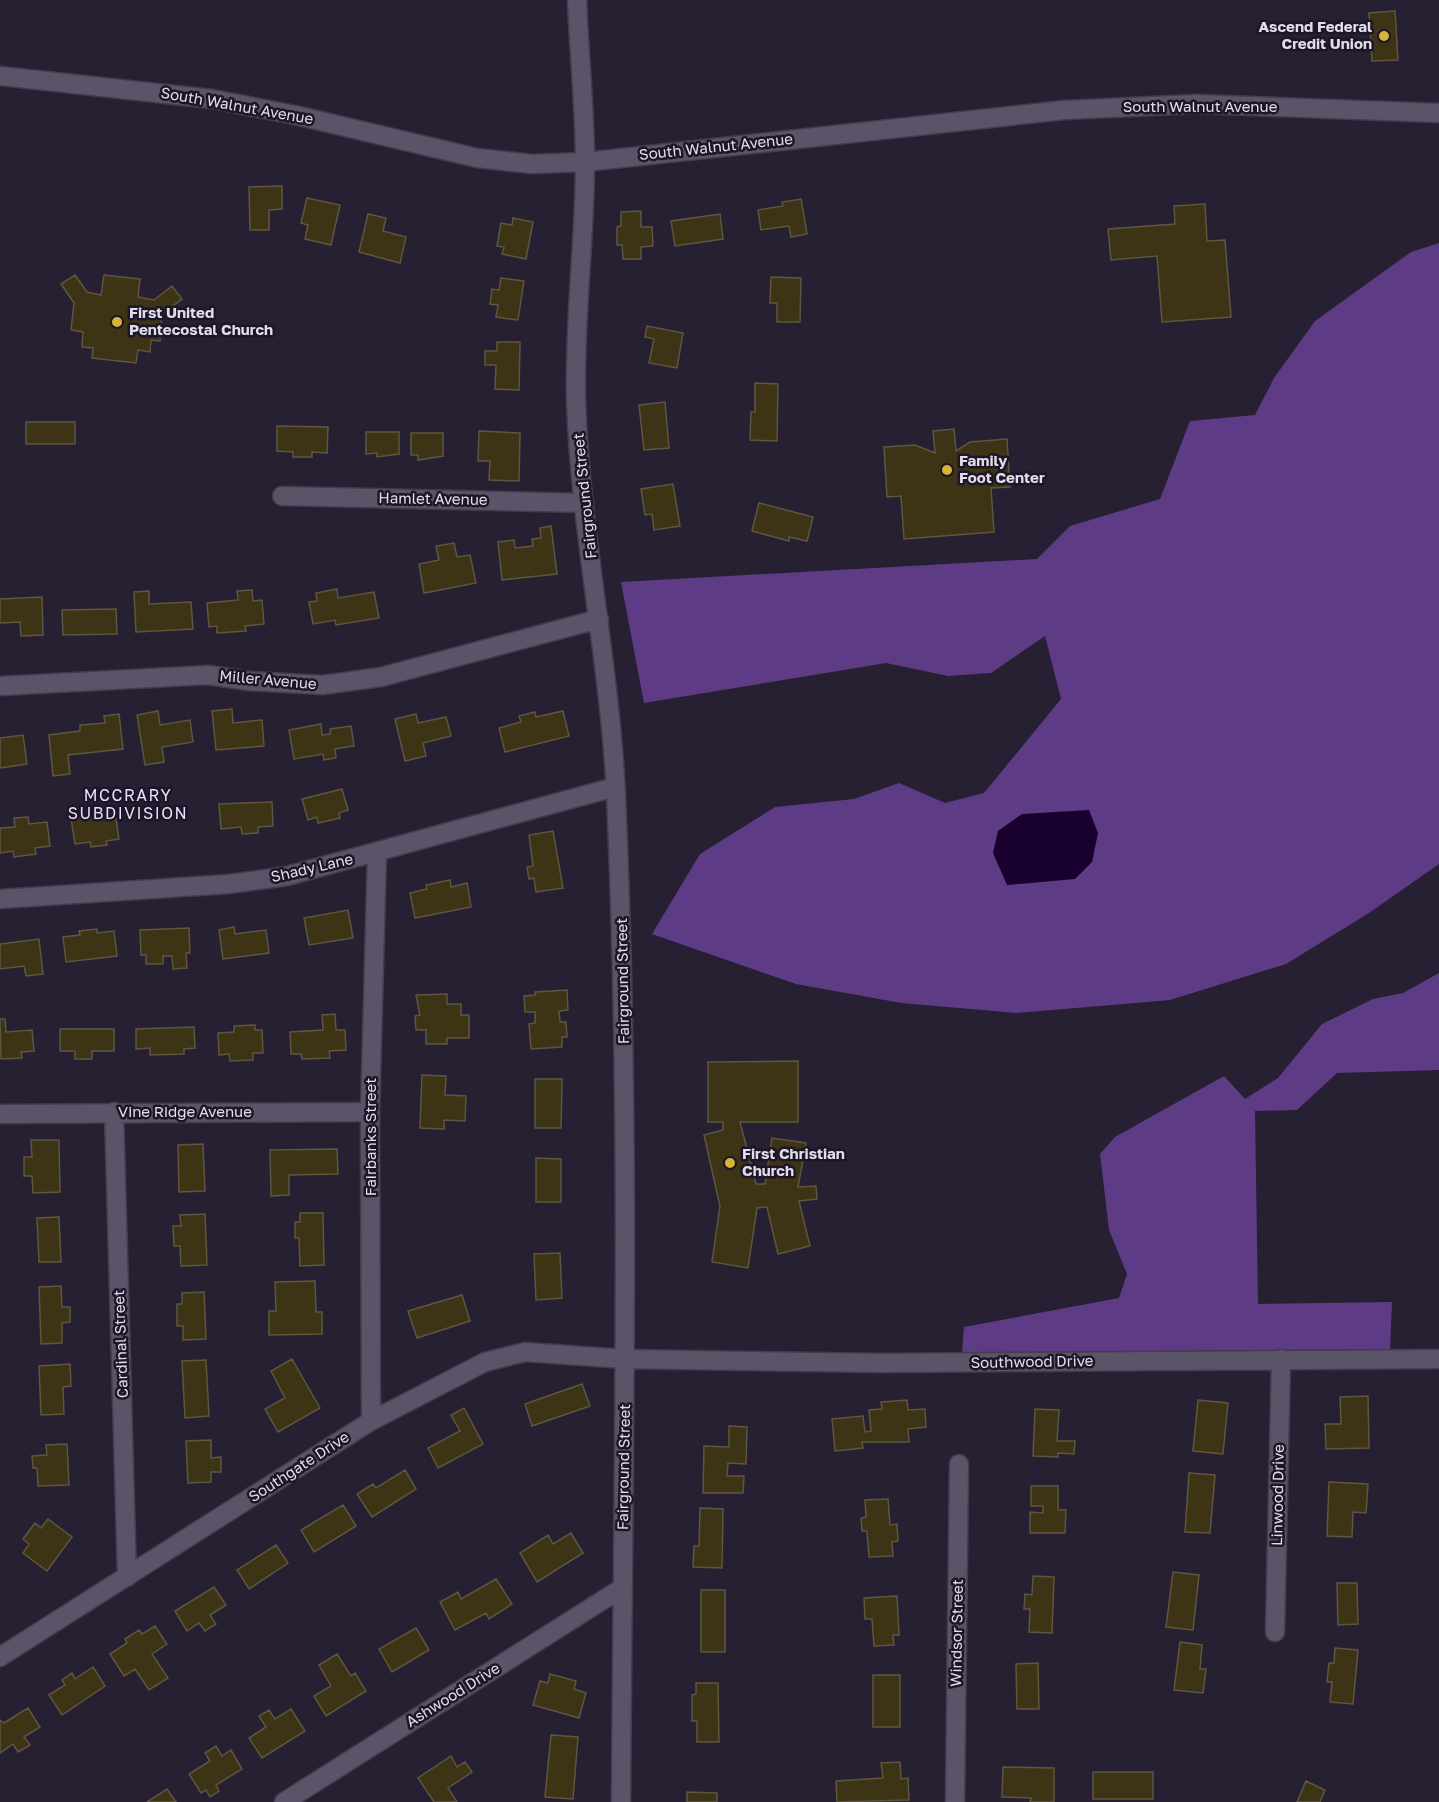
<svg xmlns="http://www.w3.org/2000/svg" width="1439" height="1802" viewBox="0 0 1439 1802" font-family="'Golos Text',sans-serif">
	<rect width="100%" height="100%" fill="#272032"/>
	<!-- forest -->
	<path fill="#5d3b85" d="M1439,243v621l-70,49 -83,51 -116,36 -153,13 -116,-10 -105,-19 -144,-50 48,-80 75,-47 79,-8 45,-16 46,20 39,-10 77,-94 -16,-63 -54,37 -43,3 -62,-13 -242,40 -23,-121 416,-23 33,-33 90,-27 30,-78 65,-6 19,-37 41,-57 96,-69z
		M1439,973v97l-102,3 -40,37 -42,1 3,193 134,-2 -2,47 -428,4 2,-26 155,-29 8,-24 -18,-44 -9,-76 15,-17 109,-61 21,23 33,-21 44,-54 51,-25 30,-6z"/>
	<!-- water -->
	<path fill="#18002f" d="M1089,810l9,23 -6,29 -17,17 -68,6 -14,-32 5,-22 24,-17z"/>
	<!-- building -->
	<path fill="#3d3415" stroke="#5d5640" stroke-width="1.5" d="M1395,11l3,49 -26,1 -3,-48z
		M282,186v23l-13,1v20h-19l-1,-43z
		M307,198l33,7 -9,40 -26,-6 3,-14 -7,-2z
		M801,199l6,35 -16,3 -2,-11 -28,4 -3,-20 25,-4 -1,-4z
		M1205,204l2,37 18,-1 6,77 -69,5 -5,-66 -46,4 -3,-31 67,-5 -1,-18z
		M641,211v16h11l1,19 -12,1v12h-18l-1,-14h-5v-18l4,-1v-14z
		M368,214l18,4 -3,13 23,6 -6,26 -41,-11z
		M720,214l3,25 -48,7 -4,-25z
		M513,218l20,4 -7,37 -24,-5 2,-7 -7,-1 4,-23 11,2z
		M75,275l12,17 14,3 3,-20 36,4 -2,18 16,3 18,-14 10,13 -20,15 -2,27 -9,-1 -1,12 -12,-2 -2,13 -44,-5 1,-10 -11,-1 1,-15 -12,-2 3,-27 -13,-19z
		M771,277l30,1 -1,44h-23v-19h-7z
		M501,278l23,3 -6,39 -22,-3 2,-12 -8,-1 2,-15 7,1z
		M647,326l36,7 -6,35 -28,-5 5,-24 -9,-2z
		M497,342h23l-1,48 -24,-1 1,-24h-11v-14h12z
		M755,383l23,1 -1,57 -27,-1 1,-28h4z
		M665,402l4,46 -25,2 -5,-45z
		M26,422h49v22h-49z
		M277,426l51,1 -1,26 -15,-1v5h-19v-5l-16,-1z
		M954,429l2,22 14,-9 37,-3 3,48 -19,1 3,44 -90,7 -3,-43 -14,1 -3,-50 31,-2 20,8 -2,-22z
		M479,431l41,2 -1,48 -30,-1 1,-19h-12z
		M366,432h33v22l-22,3v-4l-11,1z
		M411,433h32v23l-25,4v-5h-7z
		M673,484l7,42 -26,4 -2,-16 -7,1 -4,-26z
		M759,503l54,14 -6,24 -18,-4v4l-37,-10z
		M551,526l6,48 -55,6 -4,-38 16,-2 1,8 18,-2 -1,-7 9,-1 -1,-10z
		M454,543l3,14 13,-2 6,28 -52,10 -5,-29 20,-4 -3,-14z
		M337,589l1,9 36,-6 5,26 -43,7 -1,-5 -22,4 -4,-22 8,-1 -1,-8z
		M252,590l1,11 9,-1 2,24 -19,2 1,5 -29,2v-7l-8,1 -2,-24 31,-3 -1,-9z
		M149,591v13l42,-2 2,27 -57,3 -2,-40z
		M42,597l1,38 -22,1 -1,-14 -20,1v-24z
		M116,609l1,25 -54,1 -1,-25z
		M232,709l1,14 29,-3 2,26 -48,4 -4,-39z
		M158,711l2,14 30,-5 3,22 -31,5 2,15 -19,3 -8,-50z
		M563,711l6,25 -64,16 -6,-24 22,-6 -2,-6 16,-4 1,5z
		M119,714l4,35 -55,6 2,19 -17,2 -4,-41 31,-4v-6l25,-2 -1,-7z
		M416,714l2,9 28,-6 5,19 -28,7 3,13 -21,5 -10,-42z
		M321,724l1,11 8,-1v-5l21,-3 3,20 -19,3 1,9 -12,2 -1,-6 -29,5 -5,-29z
		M23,735l4,29 -27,4v-30z
		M342,789l6,21 -9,3 1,5 -22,5 -1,-6 -9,3 -6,-21z
		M272,802l1,24 -15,1v6l-16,1 -1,-7 -20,2 -2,-25z
		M115,813l4,26 -13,2 1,4 -16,2 -1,-5 -15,2 -4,-26z
		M28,817l1,7 18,-2 3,24 -15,2 1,6 -22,3 -1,-6 -13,2v-25l15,-1 -1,-9z
		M553,831l10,57 -27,4 -2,-14 -5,1 -2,-12 6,-1 -4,-31z
		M450,880l1,7 16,-4 4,24 -56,11 -5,-25 17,-4 -1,-4z
		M348,910l5,28 -44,7 -5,-27z
		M234,927l1,7 31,-4 3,23 -46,6 -4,-29z
		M189,928l1,25h-4l1,15 -14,1 -1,-13h-9v8h-17v-9h-5l-1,-25z
		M97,929v4l17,-2 3,25 -51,6 -3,-25 17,-2 -1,-4z
		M39,939l4,35 -17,2 -2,-10 -24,3v-25z
		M567,990l1,20 -9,1 1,11h6l1,15h-5v10l-31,2 -2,-25 6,-1v-11h-10l-1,-16 11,-1v-3z
		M447,994v10h14v11h8v23h-22v6h-21v-14h-10l-1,-14 5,-1 -4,-20z
		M335,1014l1,16h9l1,20 -17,1 1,7 -28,1 -1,-5h-10l-1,-22 33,-2 -1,-15z
		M0,1019h5l1,13 26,-2 2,21 -13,1 1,6 -21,1z
		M255,1025v5h7l1,23h-10v7l-23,1 -1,-7 -10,1 -1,-22 16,-1v-6z
		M194,1027l1,21 -11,1v5l-34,1v-7l-14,1v-20z
		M60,1029h54v22h-22v8h-17v-8h-15z
		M798,1061v61h-58l16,62h9l7,-46 34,5 -8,44 18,-1 1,13 -18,2 11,45 -32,8 -11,-47 -10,1 -9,60 -36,-6 8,-56 -16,-71 19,-5v-8h-15v-60z
		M422,1075l24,1 -1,19 21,1 -1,25 -21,-1v9l-24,-1z
		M535,1079h27l-1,49h-26z
		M31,1140h28l1,52 -27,1 -1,-17h-8v-19h8z
		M203,1144l2,47 -26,1 -1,-47z
		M337,1149l1,25 -49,1v20l-18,1 -1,-46z
		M536,1158l25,1v43h-25z
		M300,1213h23l1,52 -24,1 -1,-28h-4v-16h5z
		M205,1214l2,51 -26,1 -1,-20h-6l-1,-20h8l-1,-11z
		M59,1217l2,45h-22l-2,-44z
		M560,1253l2,45 -26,2 -2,-46z
		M315,1281l1,31h6v22l-53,1v-24h7l-1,-29z
		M61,1286l1,21h8v15l-8,1v20l-21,1 -2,-57z
		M204,1292l2,47 -23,1v-14h-6v-22h5v-11z
		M462,1295l8,26 -53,17 -9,-27z
		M292,1359l28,49 -42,24 -13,-23 20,-11 -14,-27z
		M206,1360l3,56 -24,2 -3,-57z
		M70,1364l1,22 -8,1 1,27 -23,1 -2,-49z
		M582,1384l8,22 -58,20 -7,-22z
		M1368,1396l1,52 -43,1 -1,-25h16l-1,-27z
		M907,1400l1,10 17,-1 1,18 -18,2 1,13h-47l1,6 -28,3 -3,-32 31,-3 2,16 6,-1 -2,-21 13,-1 -1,-7z
		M1198,1400l30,3 -5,51 -30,-3z
		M464,1408l19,36 -45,24 -10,-20 32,-17 -9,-16z
		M1035,1409l24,1 -2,31h18l-1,13 -16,-1v4l-25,-1z
		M729,1426l18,1 -1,37 -18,-1 -1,13h17l-1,17h-40l1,-47 25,1z
		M211,1440v18l10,-1v15h-10v10l-23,1 -2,-42z
		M67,1444l2,41 -31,1 -1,-18h-4l-1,-12 15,-1 -1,-10z
		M405,1470l11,19 -44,28 -15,-23 16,-10 3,4z
		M1189,1473l26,2 -5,58 -25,-1z
		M1329,1482l39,2 -2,29 -13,-1 -1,25 -25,-1z
		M1031,1486h27v24h8l-1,23h-35v-21l13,1v-7h-12z
		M888,1499l2,26 7,-1 1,17 -6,1 1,14 -24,1 -2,-26h-5l-1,-13 5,-1 -1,-17z
		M343,1505l13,21 -42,26 -13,-22z
		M700,1508l23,1 -1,59 -29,-1 1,-21h5z
		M48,1519l24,18 -25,34 -24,-18 6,-9 -6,-5 12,-16 6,5z
		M571,1533l12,20 -46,29 -17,-29 28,-18 5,9z
		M276,1545l12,18 -39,26 -12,-19z
		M1173,1572l26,3 -6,55 -27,-3z
		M1033,1576l21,1 -2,56 -23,-1 1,-23h-6l1,-15 7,1z
		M496,1579l16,25 -23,15 -3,-6 -31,17 -15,-28 18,-10 3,7z
		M1337,1583h20l1,41 -20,1z
		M214,1587l12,18 -16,10 6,9 -11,7 -6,-8 -12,8 -12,-20z
		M701,1590h24v62h-24z
		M897,1596l2,39h-6l1,10 -20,1 -2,-27h-7l-1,-21z
		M155,1626l12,18 -15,10 16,24 -19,12 -14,-21 -11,7 -14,-22 17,-11 -2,-4 14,-9 3,4z
		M416,1628l13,22 -37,22 -13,-23z
		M1180,1642l22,3 -2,24h6l-3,24 -29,-3z
		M1335,1648l23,2 -5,54 -23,-2 2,-20h-5l2,-19h5z
		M337,1654l14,22 4,-3 11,18 -40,25 -12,-20 17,-10 -12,-21z
		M1038,1663l1,46h-22l-1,-45z
		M93,1667l12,19 -43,29 -13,-20 16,-10 -3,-5 10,-7 3,6z
		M550,1674l26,7 -2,8 12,4 -7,25 -46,-13 7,-24 8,2z
		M873,1675h27v52h-27z
		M696,1683h22l1,59h-22v-21h-5v-26l4,-1z
		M28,1708l12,19 -16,10 6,8 -12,7 -5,-8 -13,9v-33l4,3z
		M291,1709l14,22 -43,27 -13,-20 17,-11 -7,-11 10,-6 6,9z
		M551,1735l27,2 -5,62 -28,-2z
		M216,1746l6,10 9,-6 11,19 -26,16 3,6 -9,6 -4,-7 -5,3 -12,-19 21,-13 -5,-8z
		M451,1756l6,11 8,-5 7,10 -24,16 9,14h-23l-16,-24z
		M900,1762l1,17 7,-1 1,22 -72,2 -1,-21 47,-3 -2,-15z
		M1003,1767l51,1v34h-24l1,-4 -29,-1z
		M1093,1772h60v27h-60z
		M1306,1781l19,9 -5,12h-23z
		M167,1789l9,13h-29z
		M687,1792l30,1v9h-30z"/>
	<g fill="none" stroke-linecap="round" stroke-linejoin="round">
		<defs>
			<path id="minor" d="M577,0c2,54 8,109 8,163 0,78 -11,157 -9,236 4,133 34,264 40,397 15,335 7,670 5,1006
				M0,76l212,23 83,16 182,43 55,6 53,-2 480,-52 131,-6 243,9
				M282,496l302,7
				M0,686l208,-11 41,6 74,4 58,-8 218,-58
				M0,899l229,-15 58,-8 328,-89
				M114,1112l13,465
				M0,1114l370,-2
				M371,1421l-1,-309 7,-259
				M1275,1632l6,-273
				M0,1657l371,-236 114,-59 40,-10 100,7 256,4 558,-4
				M284,1802l338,-214
				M955,1802l4,-338"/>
		</defs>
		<!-- minor casing -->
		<use href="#minor" stroke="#423c4b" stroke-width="21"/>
		<!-- minor -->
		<use href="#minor" stroke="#5b5368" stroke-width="18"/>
	</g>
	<!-- markers -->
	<g fill="#d6b534" stroke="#1e1628" stroke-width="2">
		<circle cx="1384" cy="36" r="6"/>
		<circle cx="117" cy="322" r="6"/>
		<circle cx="947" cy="470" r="6"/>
		<circle cx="730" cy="1163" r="6"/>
	</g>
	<g text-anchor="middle" stroke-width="5" stroke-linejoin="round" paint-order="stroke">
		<!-- poi labels -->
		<g font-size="15" font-weight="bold" fill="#e2ddea" stroke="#1e1628" text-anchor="start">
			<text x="1372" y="32" text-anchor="end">Ascend Federal<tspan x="1372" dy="17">Credit Union</tspan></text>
			<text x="129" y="318">First United<tspan x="129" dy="17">Pentecostal Church</tspan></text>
			<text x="959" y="466">Family<tspan x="959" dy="17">Foot Center</tspan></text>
			<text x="742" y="1159">First Christian<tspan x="742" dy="17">Church</tspan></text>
		</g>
		<!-- street labels -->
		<g font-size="15" fill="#e2ddea" stroke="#1e1628">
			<text transform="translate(237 106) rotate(10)" y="5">South Walnut Avenue</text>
			<text x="1200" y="112">South Walnut Avenue</text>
			<text transform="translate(716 147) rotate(-6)" y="5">South Walnut Avenue</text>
			<text transform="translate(585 496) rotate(-96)" y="5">Fairground Street</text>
			<text transform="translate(433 499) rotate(1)" y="5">Hamlet Avenue</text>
			<text transform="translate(268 680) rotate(5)" y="5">Miller Avenue</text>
			<text transform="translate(312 868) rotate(-13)" y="5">Shady Lane</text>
			<text transform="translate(623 981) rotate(-91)" y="5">Fairground Street</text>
			<text x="185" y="1117">Vine Ridge Avenue</text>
			<text transform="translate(371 1137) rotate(-90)" y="5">Fairbanks Street</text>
			<text transform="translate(121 1344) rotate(-92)" y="5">Cardinal Street</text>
			<text transform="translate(1032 1362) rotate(-1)" y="5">Southwood Drive</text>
			<text transform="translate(299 1467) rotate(-33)" y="5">Southgate Drive</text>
			<text transform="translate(624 1467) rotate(-89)" y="5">Fairground Street</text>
			<text transform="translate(1278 1495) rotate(-89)" y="5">Linwood Drive</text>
			<text transform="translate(957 1633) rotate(-89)" y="5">Windsor Street</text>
			<text transform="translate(453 1695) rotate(-32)" y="5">Ashwood Drive</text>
		</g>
		<!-- neighbourhood labels -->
		<g font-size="16" letter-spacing="1.5" fill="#e9dff8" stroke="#1e1628">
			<text x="128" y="801">MCCRARY<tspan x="128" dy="18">SUBDIVISION</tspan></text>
		</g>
	</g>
</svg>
